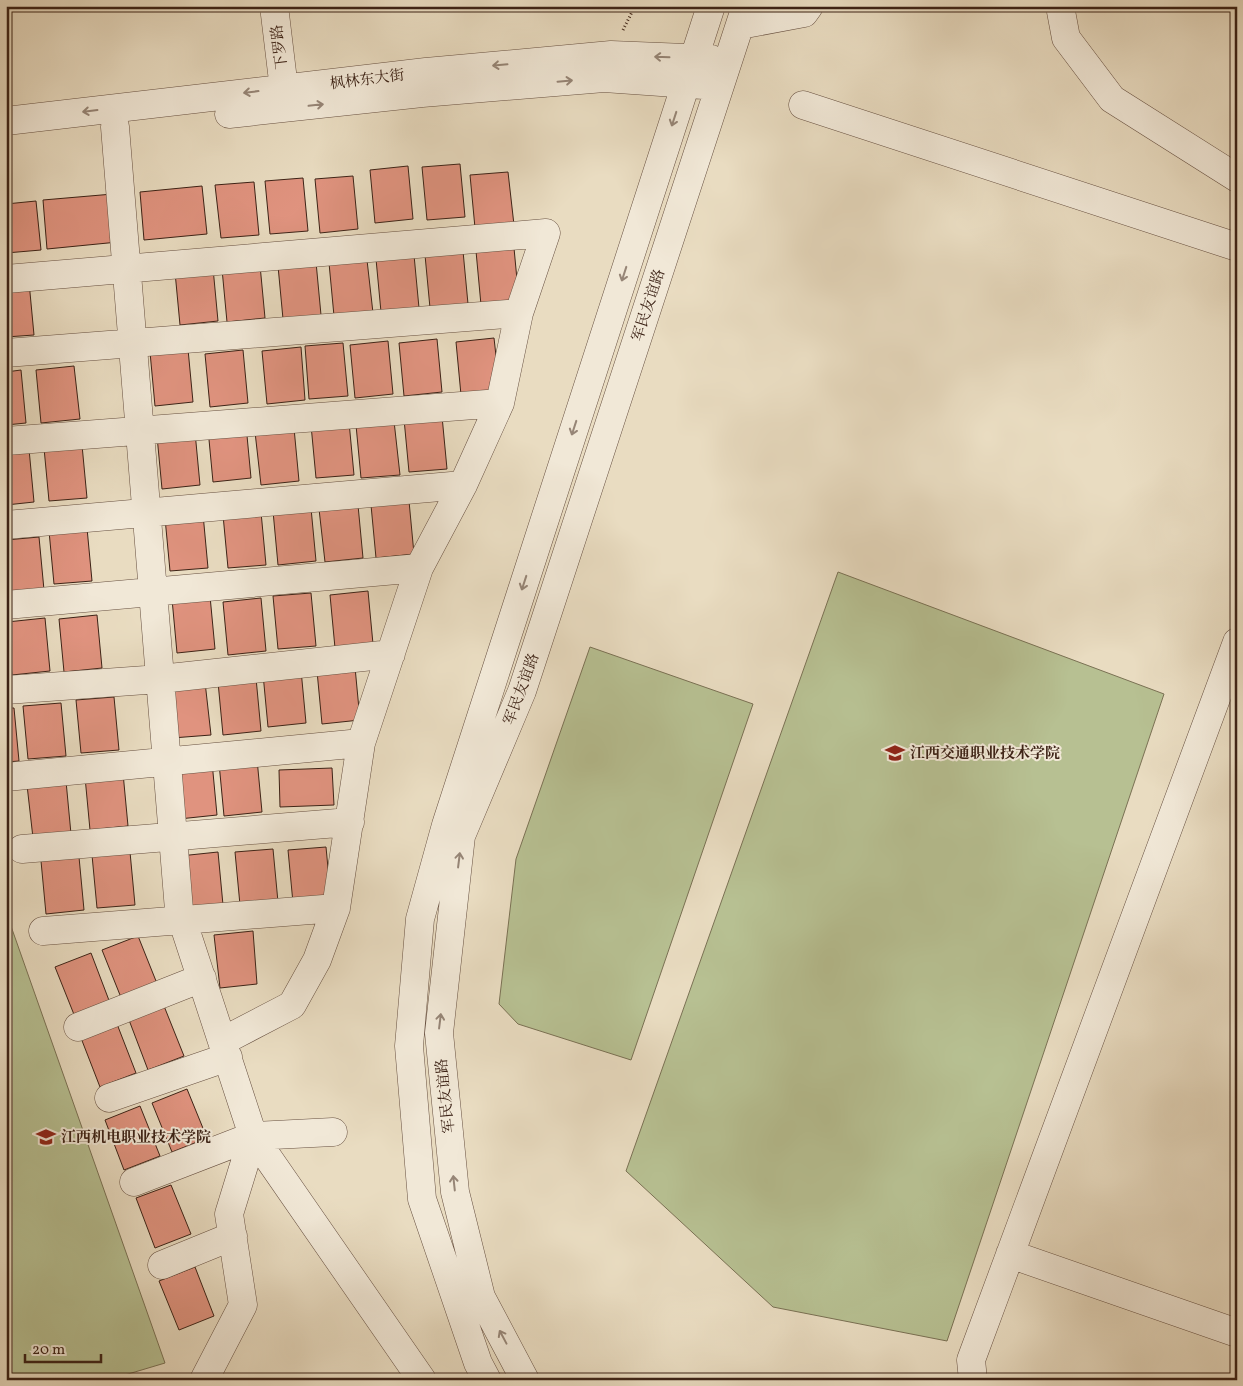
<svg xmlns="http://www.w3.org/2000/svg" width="1243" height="1386" viewBox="0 0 1243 1386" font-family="Vollkorn,'Noto Serif SC',serif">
	<rect width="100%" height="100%" fill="#e9dcc1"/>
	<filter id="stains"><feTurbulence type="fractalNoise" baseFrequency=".004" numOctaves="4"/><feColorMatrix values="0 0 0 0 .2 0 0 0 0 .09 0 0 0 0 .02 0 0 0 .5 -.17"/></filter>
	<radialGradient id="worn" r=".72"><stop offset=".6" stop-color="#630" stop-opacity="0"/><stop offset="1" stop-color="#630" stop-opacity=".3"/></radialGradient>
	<!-- green -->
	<path fill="#b7c092" stroke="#7a7154" d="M838,572l326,122 -217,647 -174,-34 -147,-136z
		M590,647l163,57 -122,356 -113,-36 -19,-20 17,-145z
		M6,912l159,451 -57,17h-102z"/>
	<!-- building -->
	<path fill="#e0937f" stroke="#3c2216" d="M460,164l5,53 -38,3 -5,-53z
		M408,166l5,53 -38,4 -5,-53z
		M508,172l6,53 -39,3 -5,-53z
		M353,176l5,53 -38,4 -5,-54z
		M303,178l5,53 -38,3 -5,-53z
		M254,182l5,53 -38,3 -6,-53z
		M202,186l5,48 -63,6 -4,-48z
		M113,194l5,48 -71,7 -4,-49z
		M36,201l5,49 -35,3v-49z
		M514,248l5,53 -38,4 -5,-54z
		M463,251l5,53 -38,4 -5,-53z
		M414,255l5,53 -38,4 -5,-53z
		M367,260l6,53 -39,3 -5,-53z
		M316,262l5,53 -38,4 -5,-53z
		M260,265l5,53 -38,4 -5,-53z
		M213,268l5,53 -38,4 -5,-53z
		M29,282l5,53 -28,2v-53z
		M494,338l6,54 -39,3 -5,-53z
		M437,339l5,53 -38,4 -5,-53z
		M388,341l5,53 -38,4 -5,-53z
		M343,343l5,53 -39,3 -4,-53z
		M301,347l4,53 -38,4 -5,-53z
		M188,349l5,53 -38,4 -5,-54z
		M243,350l5,53 -38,4 -5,-53z
		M74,366l6,53 -39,4 -5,-53z
		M21,370l5,53 -20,2v-53z
		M442,416l5,53 -38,3 -5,-53z
		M394,421l6,54 -39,3 -5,-53z
		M349,422l5,53 -38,3 -5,-53z
		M246,425l5,53 -38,4 -5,-53z
		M294,428l5,53 -38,4 -6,-53z
		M195,432l5,53 -38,4 -5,-53z
		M82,445l5,53 -38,3 -5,-53z
		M29,449l5,53 -28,3v-54z
		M409,501l5,53 -38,4 -5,-53z
		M358,505l5,53 -38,4 -6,-53z
		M311,508l5,53 -38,4 -5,-54z
		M261,512l5,53 -38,3 -5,-53z
		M203,514l5,54 -38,3 -5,-53z
		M87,528l5,53 -38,3 -5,-53z
		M39,537l5,53 -38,3v-53z
		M368,591l5,53 -38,4 -5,-53z
		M311,593l5,53 -38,3 -5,-53z
		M210,596l5,53 -38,4 -5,-54z
		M261,598l5,53 -38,4 -5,-53z
		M97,615l5,53 -38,4 -5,-53z
		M45,618l5,53 -38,4 -5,-53z
		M355,667l5,53 -38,4 -5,-53z
		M301,670l5,53 -38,4 -5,-53z
		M256,678l5,53 -38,4 -5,-53z
		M205,682l6,53 -39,3 -4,-53z
		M114,697l5,53 -38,3 -5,-53z
		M61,703l5,53 -38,3 -5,-53z
		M6,708h8l5,53 -13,1z
		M257,759l5,53 -38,4 -5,-53z
		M212,762l5,53 -38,4 -5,-53z
		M332,768l2,37 -54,2 -1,-37z
		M123,773l5,53 -38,4 -5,-53z
		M66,781l5,53 -38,4 -6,-53z
		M326,847l5,53 -38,3 -5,-53z
		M273,849l5,53 -38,3 -5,-53z
		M130,852l5,53 -38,3 -5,-53z
		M218,852l5,53 -38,4 -5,-53z
		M79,857l5,53 -38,4 -5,-53z
		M253,931l4,53 -37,4 -6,-53z
		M138,936l20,50 -36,14 -20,-50z
		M91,953l19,50 -35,14 -20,-50z
		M164,1006l20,50 -36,14 -19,-50z
		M117,1024l19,49 -36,14 -19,-49z
		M187,1089l20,49 -35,14 -20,-49z
		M140,1106l20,50 -36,14 -19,-50z
		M171,1185l20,49 -36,14 -19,-50z
		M195,1267l19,49 -35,14 -20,-49z"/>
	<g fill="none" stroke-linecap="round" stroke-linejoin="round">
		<defs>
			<path id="minor" d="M274,6l10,83
				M1060,6l6,32 46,61 125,79
				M740,25l64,-12 5,-7
				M803,105l434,142
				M229,114l193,-21 182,-15 100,7
				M6,121l420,-49 185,-17 100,4
				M115,127l64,783 74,226 -24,78 14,91 -39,75
				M6,279l540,-46 -27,80 -19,90 -37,82 -44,83 -58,175 -25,165 -19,52 -25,45 -69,36
				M6,353l513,-40
				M6,441l494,-38
				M6,525l457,-40
				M6,605l413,-37
				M6,690l154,-11 231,-25
				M6,777l355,-34
				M22,849l328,-27
				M43,931l293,-23
				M78,1027l124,-49
				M109,1098l119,-41
				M253,1136l169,244
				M134,1182l119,-46 80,-4
				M1010,1254l227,79
				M162,1265l71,-29
				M487,1380l-9,-17 -56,-164 -13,-153 11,-127 26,-94 265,-819
				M525,1380l-44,-83 -26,-105 -16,-159 22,-197 61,-145 224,-685
				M973,1380l-2,-20 266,-718"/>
		</defs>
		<!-- minor casing -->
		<use href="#minor" stroke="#675041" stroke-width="29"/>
		<!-- path -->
		<path stroke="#3c2216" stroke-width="3" stroke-dasharray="1 2.5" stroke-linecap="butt" d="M623,30l12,-24"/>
		<!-- minor -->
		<use href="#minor" stroke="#f1e8d7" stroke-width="28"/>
	</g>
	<!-- one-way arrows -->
	<defs><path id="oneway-shaft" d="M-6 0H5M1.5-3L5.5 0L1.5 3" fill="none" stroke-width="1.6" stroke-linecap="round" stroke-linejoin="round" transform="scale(1.25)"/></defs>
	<g stroke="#968576">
		<use href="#oneway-shaft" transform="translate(662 57) rotate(-178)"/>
		<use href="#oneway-shaft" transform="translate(500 65) rotate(175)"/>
		<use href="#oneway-shaft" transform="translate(565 81) rotate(-5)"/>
		<use href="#oneway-shaft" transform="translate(251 92) rotate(173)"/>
		<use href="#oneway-shaft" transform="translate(316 105) rotate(-6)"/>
		<use href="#oneway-shaft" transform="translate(90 111) rotate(173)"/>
		<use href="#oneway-shaft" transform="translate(674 119) rotate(108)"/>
		<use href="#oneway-shaft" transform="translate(624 274) rotate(108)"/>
		<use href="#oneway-shaft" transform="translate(574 428) rotate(108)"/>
		<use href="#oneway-shaft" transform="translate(524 583) rotate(108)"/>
		<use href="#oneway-shaft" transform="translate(459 860) rotate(-83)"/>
		<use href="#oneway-shaft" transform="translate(440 1021) rotate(-83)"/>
		<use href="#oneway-shaft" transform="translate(454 1183) rotate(-96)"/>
		<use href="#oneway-shaft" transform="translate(503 1337) rotate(-118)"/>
	</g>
	<!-- icons -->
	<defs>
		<symbol id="university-bare" viewBox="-9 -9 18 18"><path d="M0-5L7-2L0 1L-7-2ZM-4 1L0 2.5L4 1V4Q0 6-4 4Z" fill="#8f2418" stroke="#f1e8d7" stroke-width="2.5" paint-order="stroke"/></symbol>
	</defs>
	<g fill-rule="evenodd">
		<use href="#university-bare" x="881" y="739" width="28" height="28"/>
		<use href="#university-bare" x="32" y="1123" width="28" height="28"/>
	</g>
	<g text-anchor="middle" stroke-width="4" stroke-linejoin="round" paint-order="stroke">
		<!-- street labels -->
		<g font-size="15" fill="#3c2216" stroke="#f1e8d7">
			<text transform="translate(279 47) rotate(-97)" y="5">下罗路</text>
			<text transform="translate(367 79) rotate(-7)" y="5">枫林东大街</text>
			<text transform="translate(648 305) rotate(-72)" y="5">军民友谊路</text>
			<text transform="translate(521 689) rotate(-70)" y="5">军民友谊路</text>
			<text transform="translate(445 1096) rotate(-96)" y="5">军民友谊路</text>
		</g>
		<!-- poi labels -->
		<g font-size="15" font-weight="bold" fill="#3c2216" stroke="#f1e8d7" text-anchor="start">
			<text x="910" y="758">江西交通职业技术学院</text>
			<text x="61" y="1142">江西机电职业技术学院</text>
		</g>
	</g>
	<!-- margin -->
	<rect width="1243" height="1386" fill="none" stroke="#e9dcc1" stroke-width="25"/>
	<rect x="8" y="8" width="1228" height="1371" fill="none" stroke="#3c2216" stroke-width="2.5"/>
	<rect x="12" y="12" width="1218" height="1361" fill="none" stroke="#3c2216"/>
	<!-- scale -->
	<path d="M25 1354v8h76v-8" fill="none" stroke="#3c2216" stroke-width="2.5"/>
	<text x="32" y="1354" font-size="15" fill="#3c2216" stroke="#f1e8d7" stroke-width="4" paint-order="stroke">20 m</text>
	<rect width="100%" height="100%" filter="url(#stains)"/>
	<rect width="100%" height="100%" fill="url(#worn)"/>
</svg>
